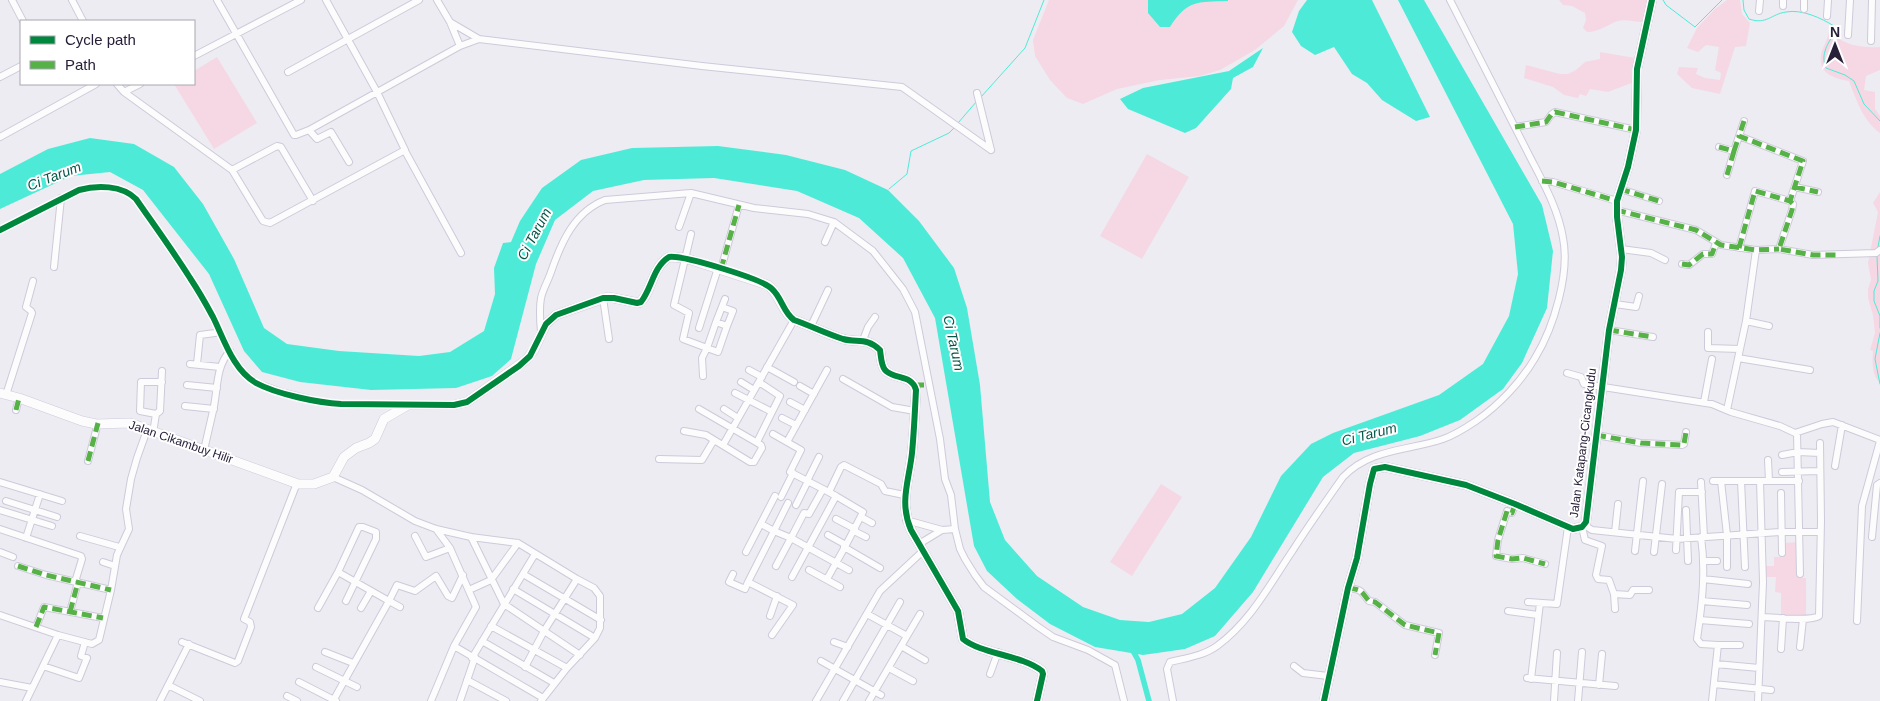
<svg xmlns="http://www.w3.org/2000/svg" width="1880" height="701" viewBox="0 0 1880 701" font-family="Arial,sans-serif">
	<rect width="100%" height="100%" fill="#edecf2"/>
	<!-- green -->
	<path fill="#f5d8e4" d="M1049,0h249l-14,26 -29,24 -35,20 -20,6 -40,4 -43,9 -34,15 -16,-6 -17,-18 -15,-24 -2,-16z
		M1559,0h90l-7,22c-8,0 -17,-3 -24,-1 -12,4 -18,11 -31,11l-4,-4 3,-8 -1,-7 -13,-7 -9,-1z
		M1727,0h13l2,14 8,9 -4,23 -11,1 -15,47 -28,-6 -15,-14 2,-7 19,1 -2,6 9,4 15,2 1,-7 -6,-3 4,-23 -13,-2 -8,7 -11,-4 10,-20 18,-19z
		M1829,31l4,1c9,14 32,16 47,15v23l-14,6 -2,14 11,2v17l5,7v17c-17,-12 -24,-34 -31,-52 -15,-3 -31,-7 -28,-27 2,-8 7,-14 8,-23z
		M1600,52l35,6 -1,24 -26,10 -18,-3 -4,7 -6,-2 -2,4 -14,-3 -11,-8 -29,-9 2,-13 34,9h8l8,-4 9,-8 15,-3z
		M217,57l40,66 -43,26 -40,-65h20v-13z
		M1147,154l42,23 -47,82 -42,-23z
		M1880,192v191c-8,-7 -8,-21 -7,-32l-3,-1 5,-17 -2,-18 -5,-17v-9l3,-9 -3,-17 10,-51 -5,-9z
		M1161,484l21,13 -50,79 -22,-14z
		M1798,542v36h8v38h-25v-23l-6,-1 1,-15h-10v-11h8v-9h9v-14z"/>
	<!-- water -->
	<path fill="#4debd7" d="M1148,0h80v1c-31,1 -41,-1 -58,26h-10l-12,-14z
		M1307,0h65l58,117 -14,4 -34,-21 -15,-17 -15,-9 -18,-27 -19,8 -14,-9 -9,-14 7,-21z
		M1398,0h26l118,205 11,46 -6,57 -25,55 -19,26 -43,31 -40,16 -66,17 -31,24 -70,115 -38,44 -30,13 -42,6 -48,-8 -45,-23 -33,-25 -30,-28 -13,-25 -39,-228 -32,-60 -44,-40 -62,-27 -83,-13 -70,2 -51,11 -38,29 -19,44 -25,95 -19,17 -36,12 -85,2 -71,-8 -38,-10 -18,-21 -35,-77 -66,-84 -33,-18 -39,4 -71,33v-35l48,-25 42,-11 44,6 40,23 29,37 31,55 30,69 23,16 52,7 80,5 31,-4 34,-21 11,-37 -1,-26 9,-25 8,-1 9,-21 22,-33 39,-28 51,-12 86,-2 68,9 59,15 43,20 31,31 35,47 13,40 13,77 10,117 15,38 32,36 46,31 37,13 29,2 33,-8 33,-26 36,-51 30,-61 30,-32 22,-11 106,-38 44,-31 26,-48 9,-42 -5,-50z
		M1263,48l-10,19 -20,11 -2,11 -35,39 -11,5 -57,-24 -8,-10 23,-11 86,-17z"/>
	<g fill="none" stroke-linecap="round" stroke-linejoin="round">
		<!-- stream -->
		<path stroke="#4debd7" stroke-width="1" d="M1663,0l3,5 29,22 27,-27
			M1743,0l1,10 5,9c18,6 22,-5 37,-7 16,-3 35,6 48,14l2,5c-8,12 -16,23 -10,37l19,7 9,6 10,23 16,17
			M981,97l44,-49 19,-48
			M958,123l19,-22
			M889,189l18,-15 4,-23 38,-18 5,-5
			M1878,247l2,-11
			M1877,256l1,25 -4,10v10l6,15v12
			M1880,333l-5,26 5,25"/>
		<!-- canal -->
		<path stroke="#4debd7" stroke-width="5.5" d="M1132,649l6,11 11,41"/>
		<defs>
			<path id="street" d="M12,0l11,21
				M72,0l11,21
				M217,0l77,135h2l13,-5 8,9 14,-7 18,30
				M437,0l13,22 10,24
				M1783,6v-6
				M1804,9v-9
				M1759,11l1,-11
				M1827,16l1,-16
				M450,22l29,17
				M1848,35l2,-35
				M1871,41l1,-41
				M194,56l107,-56
				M288,72l131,-72
				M0,77l21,-11
				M117,84l7,8 108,78 31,51 7,2 135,-73 -28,-58 -51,-92
				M124,92l16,-8
				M977,93l14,57
				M1744,121l-5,15 64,25 -13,40 3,3 -1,6 -13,39 34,6 63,-2 4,-3
				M1515,127l31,-5 5,-7 4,-3 81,18
				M309,130l151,-84 19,-7 223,27 200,21 89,63
				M0,137l96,-53
				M1719,147l15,4 5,-15
				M405,151l56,102
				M232,170l45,-24 4,1 32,54
				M1727,175l7,-24
				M1542,181l11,1 64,19
				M1795,187l23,5
				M1620,189l39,12
				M1616,210l80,20 25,15 35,5 23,-1
				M679,227l12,-34
				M0,230l79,-40c18,-5 43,-5 57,9l54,79 19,32 26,52 8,10 13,11 28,10 42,10 34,2h47
				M691,234l-17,71 15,8 -6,26 24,9 -5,10 1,18
				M825,242l9,-20
				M1739,248l16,-57 35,10
				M1621,249l30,4 14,7
				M1682,264l7,1 14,-11h9l4,-11
				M54,267l7,-69
				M721,269l18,-64
				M603,298l6,41
				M1615,304l21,3 3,-11
				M722,307l11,4 -6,15
				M1746,321l23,5
				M716,322l11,4 -9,26 -11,-4z
				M716,322l9,-23
				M811,326l17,-36
				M699,328l19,-60
				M1609,330l44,7
				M541,332c-1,-11 -2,-23 0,-34 2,-9 7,-17 10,-26 10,-29 23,-60 54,-72l86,-7 63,15 54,6 26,8 39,29 30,38 12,23 25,127 5,40 6,16 4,34 5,20 5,10 10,16 9,12 53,39 16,11 35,13 27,15 9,36
				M1708,332v16l32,1
				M863,340l5,-13 7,-10
				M1738,358l72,12
				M190,364l30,3
				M197,364l3,-29 15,-2 5,-2
				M767,367l27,15
				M749,370l13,7
				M1567,373l14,4 3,7 128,20 19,8 49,14 15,7 27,-9 11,-2 47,18
				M843,379l49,28 23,4
				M741,382l13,8
				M187,385l30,3
				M800,386l14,8
				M735,393l37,19
				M6,395l26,-82 -1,-2 -5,-4 7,-26
				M790,402l15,8
				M1704,402l8,-43
				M185,406l29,3
				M724,409l14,9
				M16,410l3,-12
				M1727,410l19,-89 10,-71
				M156,414l-16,-3 1,-29h21
				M782,418l14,7
				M684,431l22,4 44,27h4l8,-14 -1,-3 -62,-36
				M153,433l3,-19 4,-3 2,-40
				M1797,433l3,141
				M773,434l28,16 -11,22 33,17
				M1596,435l45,8 41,2 2,-1 2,-12
				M757,442l23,-46 -21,-14
				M787,442l40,-72
				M723,445l71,-125
				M204,450c3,-13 6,-26 9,-39 5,-20 2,-44 17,-60
				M1782,455l16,-3 22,1
				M659,459l43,1 12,-20
				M1768,460l1,21
				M88,461l10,-38
				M1835,466l7,-41
				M1782,472l38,-1
				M333,477l29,13 53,31 21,8 35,8 47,6 59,36 -33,52 -19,36
				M807,481l12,-24
				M1713,481h8l6,54v32
				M1721,481h20l4,86
				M1741,481h19l3,101 -5,119
				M1760,481h39
				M0,482l62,19
				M1701,482l3,55
				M829,492l12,-25 3,-2 37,19 4,7 19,4
				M1681,492h21
				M1781,493l1,60
				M836,496l27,16 -17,33
				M781,497l12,-24
				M6,501l51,16
				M1515,504l-3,9 -5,-2 -9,29 -2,16 16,3 11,-1 22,6
				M796,505l12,-24
				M0,510l52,16
				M1686,510l2,51
				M861,517l11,6
				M836,519l19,10
				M906,520l36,10 13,-1
				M761,524l13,7 14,-28
				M1584,525l8,5 85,9 104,-7h39
				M1582,527l3,13 17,6 -6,29 2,4 11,1 5,14 1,15
				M0,529l81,27 1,3 -7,23
				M854,531l12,6
				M1615,532l3,-28
				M80,536l39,11
				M415,536l11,21 24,-9
				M471,537l33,67 76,51
				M1701,537c5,34 1,68 -4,102l4,5 17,1 -6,56
				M1872,537l5,-52 3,-2
				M26,538l14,-44
				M919,544l23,-14
				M844,547l36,21
				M1676,550l3,-58
				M1635,551l8,-70
				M0,552l13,5
				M746,552l29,-56
				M1654,552l8,-68
				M1704,561h13
				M103,562l12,4
				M18,566l28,9 65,15
				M809,570l31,17
				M338,572l21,-45h4l13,5v7l-30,62
				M523,574l78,46
				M733,574l-4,8 16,7 3,-7
				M792,577l44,-81 -13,-7 -14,25 -5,-1 -13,25 58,32
				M827,579l19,-34 -18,-10
				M1703,579l45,5
				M1348,588c16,2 12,3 21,13l6,1 30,23 34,8 -4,22
				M513,589l82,49
				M469,590l22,-10 27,-37
				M1614,594l16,1 3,-5h16
				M1702,601l45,4
				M1528,602l29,2 11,-77
				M318,608l20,-36 51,29 8,-16 18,6 21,-15 12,20 4,2 11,-23
				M361,608l10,-17
				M1508,611l30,4
				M70,612l8,-30
				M867,614l40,22 13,-22
				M0,615l58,20
				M770,616l7,-20
				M1762,617c13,0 47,5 57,-1l2,-95 -1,-78
				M1700,620l49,4
				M1857,621l5,-115 18,-65
				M491,626l76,42
				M36,627l8,-20 59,11
				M772,635l21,-30 -45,-23 26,-51 17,7 -15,28
				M482,641l72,42
				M182,642l53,21 3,-2 13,-34 -1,-5 -6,-3 53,-136
				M834,642l14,5
				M1718,645h22
				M454,646l89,52
				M901,646l24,14
				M1800,647l3,-28
				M1781,649l2,-31
				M325,652l28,11
				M472,658l63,-104
				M821,661l60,34
				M1716,664l43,4
				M43,666l36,12 8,-20 -6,-2 4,-14
				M1294,666l9,7 25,3
				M316,667l41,20
				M889,668l24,13
				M990,674l8,-22
				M1527,678l88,8
				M1531,679l9,-76
				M467,680l39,21
				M0,682l32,6
				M299,682l37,19
				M1714,684l57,6
				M168,685l32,16
				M1599,685l3,-31
				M287,696l10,5
				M26,701l32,-66 34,9 7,-4 12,-50 6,-35 12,-26 -3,-20 5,-30 6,-21 10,-28
				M160,701l29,-57
				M333,701l56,-100 11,6
				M431,701l23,-55 22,-39 -26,-59 -14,-19
				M460,701l15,-44
				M541,701l26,-33 28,-30 5,-10v-32l-6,-8 -17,-9
				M816,701l64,-110 43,-40
				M843,701l57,-99
				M869,701l38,-65
				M1173,701l-6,-32 3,-7c16,-4 33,-6 47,-16 34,-25 53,-62 76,-96 16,-25 33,-49 50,-73 28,-29 65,-26 100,-38 12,-4 24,-12 33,-18 23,-16 45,-39 59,-63 19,-31 35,-85 28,-120 -5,-31 -22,-59 -36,-87 -25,-50 -51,-100 -77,-151
				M1554,701l3,-48
				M1578,701l4,-49"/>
			<path id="secondary" d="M0,393l19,5 63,23 14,3 34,-1 168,61h16l19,-7 11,-20 12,-9 13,-5 6,-4 9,-20 24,-14h46l13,-3 59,-42 8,-10 12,-26 10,-9 52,-18 31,6c13,-9 12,-35 30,-46l16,1 83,27c12,10 14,27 26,35 17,6 33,14 49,19 14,4 24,-2 37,11 1,6 1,15 5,20 9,10 27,4 31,20 -1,21 -2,42 -4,63 -3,28 -13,49 -1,77l47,81 5,28c18,15 59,16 79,32l1,3 -6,27
				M1324,701l24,-113 9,-30 13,-74 4,-15 11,-2 81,18 49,19 58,25 9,-2 4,-5 23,-192 12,-60 1,-13 -5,-40v-16l11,-34 8,-37 1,-61 15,-69"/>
		</defs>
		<!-- street casing -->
		<use href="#street" stroke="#cecada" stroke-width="8"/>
		<!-- secondary casing -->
		<use href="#secondary" stroke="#cecada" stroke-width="10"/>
		<!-- street -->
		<use href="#street" stroke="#fcfcfd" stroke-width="6"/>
		<!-- secondary -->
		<use href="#secondary" stroke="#fcfcfd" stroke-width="9"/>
		<!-- quiet -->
		<path stroke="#56b146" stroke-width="5" stroke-dasharray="10 5" stroke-linecap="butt" d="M1744,121l-5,15 64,25 -13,40 3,3 -1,6 -13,39 34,6h25
			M1515,127l31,-5 5,-7 4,-3 81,18
			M1719,147l15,4 5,-15
			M1727,175l7,-24
			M1542,181l11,1 64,19
			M1795,187l23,5
			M1620,189l39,12
			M1616,210l80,20 25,15 35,5 23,-1
			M1739,248l16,-57 35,10
			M1682,264l7,1 14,-11h9l4,-11
			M721,269l18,-64
			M1609,330l44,7
			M914,385h14
			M16,410l3,-12
			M1596,435l45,8 41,2 2,-1 2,-12
			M88,461l10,-38
			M1515,504l-3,9 -5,-2 -9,29 -2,16 16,3 11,-1 22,6
			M18,566l28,9 65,15
			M1348,588c16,2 12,3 21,13l6,1 30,23 34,8 -4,22
			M70,612l8,-30
			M36,627l8,-20 59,11"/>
		<defs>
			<path id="cycleway" d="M0,230l79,-40c18,-5 43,-5 57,9 18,26 37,52 54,79 8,12 16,26 23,39 11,22 20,53 43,66 20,11 63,20 85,21l113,1 13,-3 52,-36 11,-10 16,-32 10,-9 47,-17h11l23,5 4,-1c11,-14 12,-35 28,-45 14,-2 94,22 103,32 10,9 11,23 22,31 17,6 33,14 49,19 14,4 24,-2 37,11 1,6 1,15 5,20 9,10 27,4 31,20 -1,21 -2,42 -4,63 -3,28 -13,49 -1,77l47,81 5,28c18,15 59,16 79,32l1,3 -6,27
				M1324,701l24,-113 9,-30 13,-74 4,-15 11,-2 81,18 49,19 58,25 9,-2 4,-5 23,-192 12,-60 1,-13 -5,-40v-16l11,-34 8,-37 1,-61 15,-69"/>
		</defs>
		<!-- cycleway casing -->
		<use href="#cycleway" stroke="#fff" stroke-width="9"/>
		<!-- cycleway -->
		<use href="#cycleway" stroke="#00873e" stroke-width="6"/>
	</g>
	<g text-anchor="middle" stroke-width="4" stroke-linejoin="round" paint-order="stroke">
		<!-- street labels -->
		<g font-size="12" fill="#282039" stroke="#fff">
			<text transform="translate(181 442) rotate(19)" y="4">Jalan Cikambuy Hilir</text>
			<text transform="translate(1583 443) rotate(-83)" y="4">Jalan Katapang-Cicangkudu</text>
		</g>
		<!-- water labels -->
		<g font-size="14" font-style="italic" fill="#04574a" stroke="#fff">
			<text transform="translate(54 176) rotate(-21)" y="5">Ci Tarum</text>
			<text transform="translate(534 234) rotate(-62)" y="5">Ci Tarum</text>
			<text transform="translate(954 343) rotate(78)" y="5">Ci Tarum</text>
			<text transform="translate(1369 434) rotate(-14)" y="5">Ci Tarum</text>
		</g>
	</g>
	<!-- legend -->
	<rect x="20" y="20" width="175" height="65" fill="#ffffff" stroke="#a9a6b0"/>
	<rect x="30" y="36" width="25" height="8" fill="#00873e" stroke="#a9a6b0"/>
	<text x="65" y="45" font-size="15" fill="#282039">Cycle path</text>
	<rect x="30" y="61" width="25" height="8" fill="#56b146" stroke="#a9a6b0"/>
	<text x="65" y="70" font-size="15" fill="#282039">Path</text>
	<!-- north arrow -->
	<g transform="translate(1835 45)" stroke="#ffffff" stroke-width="4" paint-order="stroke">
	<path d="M0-4L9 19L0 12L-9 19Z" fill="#282039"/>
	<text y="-8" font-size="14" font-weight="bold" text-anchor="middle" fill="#282039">N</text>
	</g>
</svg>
